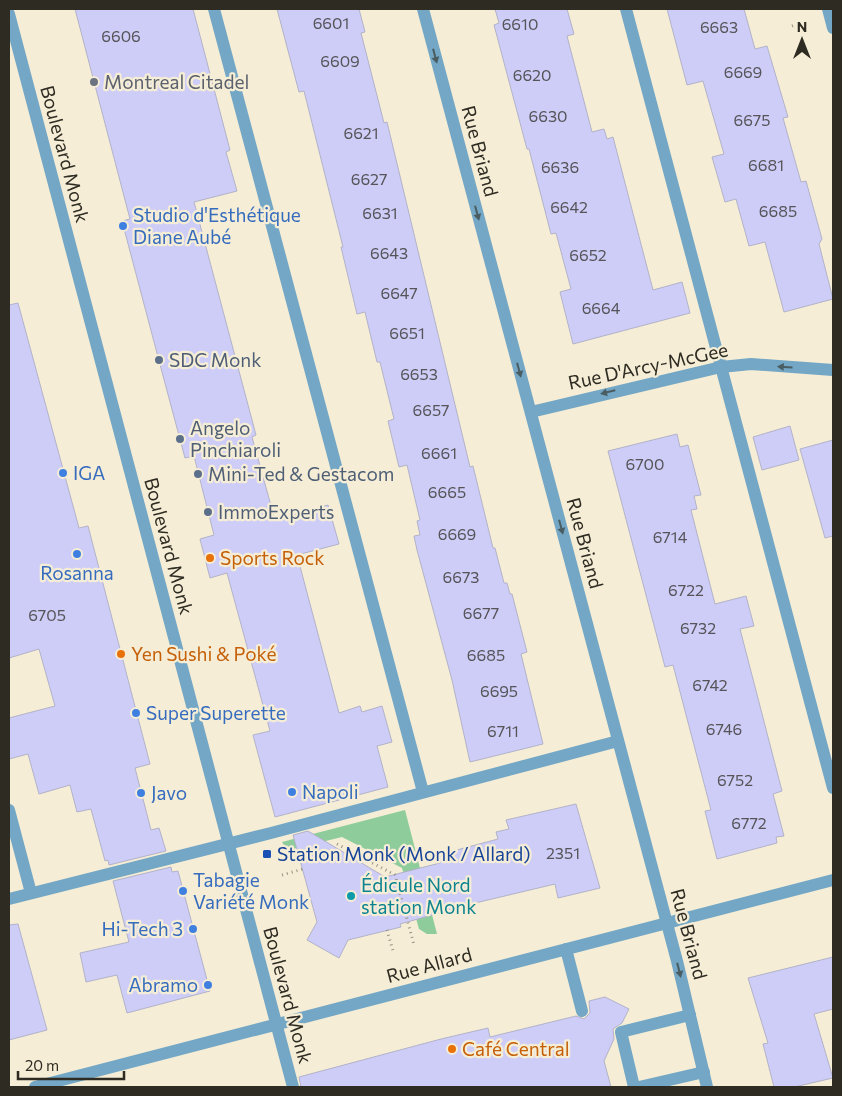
<svg xmlns="http://www.w3.org/2000/svg" width="842" height="1096" viewBox="0 0 842 1096" font-family="Commissioner,sans-serif">
	<rect width="100%" height="100%" fill="#f5edd6"/>
	<!-- green -->
	<path fill="#8ecd9b" d="M405,810l32,124h-10l-8,-5 -17,-61 -60,-31 -49,12 -8,-2 -3,-5z"/>
	<!-- building -->
	<path fill="#cecdf8" stroke="#b2b2c9" d="M75,9h118l37,141 -4,2 11,39 -43,11 62,233 -4,2 23,83 53,-15 11,39 -42,11 42,158 21,-7 2,6 20,-6 10,36 -15,4 11,41 -113,30 -22,-82 17,-4 -43,-158 -17,5 -10,-39 14,-4 -20,-79 -9,2 -27,-101 -36,-136 8,-2z
		M277,9h82l6,23 -4,1 23,90 3,-1 83,345 3,-1 20,82h2l9,35h3l3,11h2l15,58 -6,2 22,90 -73,18 -18,-82 -35,-130 -3,-14 6,-1 -3,-14 3,-1 -13,-55 -8,2 -11,-46 6,-2 -14,-57h-3l-12,-50 -8,2 -16,-67h2l-39,-156 -5,1z
		M495,9h72l7,25 -7,2 25,96 12,-3 3,10 6,-2 40,153 29,-8 8,31 -117,31 -13,-52 11,-3 -15,-56 -5,1 -22,-85h-2l-33,-124 5,-2z
		M667,9h77l11,40 12,-3 21,71 -5,1 18,64 5,-1 16,58 -3,5 14,55 -49,13 -19,-70 -16,4 -13,-47 -11,3 -13,-45 12,-3 -21,-73 -16,4z
		M18,303l61,225 9,-2 62,238 -15,4 16,62 8,-2 7,23 -57,14 -1,-5 -3,1 -14,-52 -14,3 -7,-27 -31,9 -11,-40 -19,5v-41l46,-12 -16,-57 -30,9v-353z
		M790,426l9,34 -37,10 -9,-33z
		M677,434l3,13 8,-2 13,50 -7,1 3,13 -6,1 24,94 31,-8 8,30 -14,3 42,162 -9,3 11,42 -8,1 1,6 -60,16 -12,-48 6,-1 -38,-145 -8,2 -57,-216z
		M833,440v96l-8,2 -25,-89z
		M576,804l24,84 -42,10 -3,-14 -84,20 -71,20 1,3 -53,13 -9,18 -32,-18 10,-18 -24,-87 15,-4 77,46 55,-14 -2,-8 60,-16 -2,-7 13,-3 -3,-9z
		M171,867l1,5 6,-1 32,120 -83,22 -10,-38 -31,7 -6,-29 49,-11 -16,-61z
		M18,924l29,106 -38,10v-115z
		M833,957v52l-19,5 19,64 -39,9h-20l-11,-43 5,-1 -20,-65z
		M605,997l24,12 -7,14 -9,6 1,10 -10,22 7,26h-310l-2,-10 142,-38 47,-11 2,9 86,-21 8,3 6,-6 -1,-12z"/>
	<g fill="none" stroke-linecap="round" stroke-linejoin="round">
		<!-- path -->
		<path stroke="#989382" stroke-width="3" stroke-dasharray="1 4" stroke-linecap="butt" d="M792,26l5,-2
			M337,844l58,31 19,70
			M282,875l21,-6
			M387,930l6,21"/>
		<!-- service -->
		<path stroke="#73a7c5" stroke-width="12" d="M214,9l209,783
			M626,9l207,779
			M9,810l22,83
			M9,899l262,-66 347,-92
			M566,949l16,62
			M634,1087l-13,-55 69,-17
			M639,1087l65,-15"/>
		<!-- minor -->
		<path stroke="#73a7c5" stroke-width="12" d="M423,9l254,952 30,126
			M828,9l5,19
			M531,412l190,-45 30,-3 82,6"/>
		<!-- tertiary -->
		<path stroke="#73a7c5" stroke-width="12" d="M9,14l284,1073
			M35,1087l798,-207"/>
	</g>
	<!-- one-way arrows -->
	<defs><path id="oneway-solid" d="M-6-.8H1V-3.2L6.5 0L1 3.2V.8H-6Z" transform="scale(1.25)"/></defs>
	<g fill="#4a5d63">
		<use href="#oneway-solid" transform="translate(435 56) rotate(75)"/>
		<use href="#oneway-solid" transform="translate(477 213) rotate(75)"/>
		<use href="#oneway-solid" transform="translate(785 367) rotate(-176)"/>
		<use href="#oneway-solid" transform="translate(519 370) rotate(75)"/>
		<use href="#oneway-solid" transform="translate(608 392) rotate(166)"/>
		<use href="#oneway-solid" transform="translate(561 527) rotate(75)"/>
		<use href="#oneway-solid" transform="translate(679 970) rotate(76)"/>
	</g>
	<!-- markers -->
	<circle fill="#6b7280" stroke="#f5edd6" stroke-width="2" cx="94" cy="82" r="5"/>
	<g fill="#3f7fe0" stroke="#f5edd6" stroke-width="2">
		<circle cx="123" cy="226" r="5"/>
		<circle cx="63" cy="473" r="5"/>
		<circle cx="77" cy="554" r="5"/>
		<circle cx="136" cy="713" r="5"/>
		<circle cx="292" cy="792" r="5"/>
		<circle cx="141" cy="793" r="5"/>
		<circle cx="183" cy="891" r="5"/>
		<circle cx="193" cy="929" r="5"/>
		<circle cx="208" cy="985" r="5"/>
	</g>
	<g fill="#5c6f8a" stroke="#f5edd6" stroke-width="2">
		<circle cx="159" cy="360" r="5"/>
		<circle cx="180" cy="439" r="5"/>
		<circle cx="198" cy="474" r="5"/>
		<circle cx="208" cy="512" r="5"/>
	</g>
	<g fill="#e8710a" stroke="#f5edd6" stroke-width="2">
		<circle cx="210" cy="558" r="5"/>
		<circle cx="121" cy="654" r="5"/>
		<circle cx="452" cy="1049" r="5"/>
	</g>
	<rect fill="#1a4fb4" stroke="#f5edd6" stroke-width="2" x="262" y="849" width="10" height="10" rx="2.5"/>
	<circle fill="#0f9aa8" stroke="#f5edd6" stroke-width="2" cx="351" cy="896" r="5"/>
	<g text-anchor="middle" stroke-width="4.5" stroke-linejoin="round" paint-order="stroke">
		<!-- number labels -->
		<g font-size="16" fill="#565458">
			<text x="331" y="29">6601</text>
			<text x="520" y="30">6610</text>
			<text x="719" y="33">6663</text>
			<text x="121" y="42">6606</text>
			<text x="340" y="67">6609</text>
			<text x="743" y="78">6669</text>
			<text x="532" y="81">6620</text>
			<text x="548" y="122">6630</text>
			<text x="752" y="126">6675</text>
			<text x="361" y="139">6621</text>
			<text x="766" y="171">6681</text>
			<text x="560" y="173">6636</text>
			<text x="369" y="185">6627</text>
			<text x="569" y="213">6642</text>
			<text x="778" y="217">6685</text>
			<text x="380" y="219">6631</text>
			<text x="389" y="259">6643</text>
			<text x="588" y="261">6652</text>
			<text x="399" y="299">6647</text>
			<text x="601" y="314">6664</text>
			<text x="407" y="339">6651</text>
			<text x="419" y="380">6653</text>
			<text x="431" y="416">6657</text>
			<text x="439" y="459">6661</text>
			<text x="645" y="470">6700</text>
			<text x="447" y="498">6665</text>
			<text x="457" y="540">6669</text>
			<text x="670" y="543">6714</text>
			<text x="461" y="583">6673</text>
			<text x="686" y="596">6722</text>
			<text x="481" y="619">6677</text>
			<text x="47" y="621">6705</text>
			<text x="698" y="634">6732</text>
			<text x="486" y="661">6685</text>
			<text x="710" y="691">6742</text>
			<text x="499" y="697">6695</text>
			<text x="724" y="735">6746</text>
			<text x="503" y="737">6711</text>
			<text x="735" y="786">6752</text>
			<text x="749" y="829">6772</text>
			<text x="563" y="859">2351</text>
		</g>
		<!-- worship labels -->
		<g font-size="19" fill="#5b616d" stroke="#f5edd6" text-anchor="start">
			<text x="104" y="89">Montreal Citadel</text>
		</g>
		<!-- street labels -->
		<g font-size="19" fill="#2e2b22" stroke="#f5edd6">
			<text transform="translate(480 151) rotate(75)" y="7">Rue Briand</text>
			<text transform="translate(65 154) rotate(75)" y="7">Boulevard Monk</text>
			<text transform="translate(648 366) rotate(-12)" y="7">Rue D'Arcy-McGee</text>
			<text transform="translate(585 543) rotate(75)" y="7">Rue Briand</text>
			<text transform="translate(169 546) rotate(75)" y="7">Boulevard Monk</text>
			<text transform="translate(689 934) rotate(75)" y="7">Rue Briand</text>
			<text transform="translate(429 965) rotate(-15)" y="7">Rue Allard</text>
			<text transform="translate(288 995) rotate(75)" y="7">Boulevard Monk</text>
		</g>
		<!-- shop labels -->
		<g font-size="19" fill="#366cbe" stroke="#f5edd6" text-anchor="start">
			<text x="133" y="222">Studio d'Esthétique<tspan x="133" dy="22">Diane Aubé</tspan></text>
			<text x="73" y="480">IGA</text>
			<text x="77" y="580" text-anchor="middle">Rosanna</text>
			<text x="146" y="720">Super Superette</text>
			<text x="302" y="799">Napoli</text>
			<text x="151" y="800">Javo</text>
			<text x="193" y="887">Tabagie<tspan x="193" dy="22">Variété Monk</tspan></text>
			<text x="183" y="936" text-anchor="end">Hi-Tech 3</text>
			<text x="198" y="992" text-anchor="end">Abramo</text>
		</g>
		<!-- service labels -->
		<g font-size="19" fill="#4e5e75" stroke="#f5edd6" text-anchor="start">
			<text x="169" y="367">SDC Monk</text>
			<text x="190" y="435">Angelo<tspan x="190" dy="22">Pinchiaroli</tspan></text>
			<text x="208" y="481">Mini-Ted &amp; Gestacom</text>
			<text x="218" y="519">ImmoExperts</text>
		</g>
		<!-- food labels -->
		<g font-size="19" fill="#c56008" stroke="#f5edd6" text-anchor="start">
			<text x="220" y="565">Sports Rock</text>
			<text x="131" y="661">Yen Sushi &amp; Poké</text>
			<text x="462" y="1056">Café Central</text>
		</g>
		<!-- transit labels -->
		<g font-size="19" fill="#164399" stroke="#f5edd6" text-anchor="start">
			<text x="277" y="861">Station Monk (Monk / Allard)</text>
		</g>
		<!-- culture labels -->
		<g font-size="19" fill="#0d838f" stroke="#f5edd6" text-anchor="start">
			<text x="361" y="892">Édicule Nord<tspan x="361" dy="22">station Monk</tspan></text>
		</g>
	</g>
	<!-- border -->
	<rect width="842" height="1096" fill="none" stroke="#2e2b22" stroke-width="20"/>
	<!-- north arrow -->
	<g transform="translate(802 40)" stroke="#f5edd6" stroke-width="4" paint-order="stroke">
	<path d="M0-4L9 19L0 12L-9 19Z" fill="#2e2b22"/>
	<text y="-8" font-size="14" font-weight="bold" text-anchor="middle" fill="#2e2b22">N</text>
	</g>
	<!-- scale -->
	<path d="M18 1071v8h106v-8" fill="none" stroke="#2e2b22" stroke-width="2.5"/>
	<text x="25" y="1071" font-size="15" fill="#2e2b22" stroke="#f5edd6" stroke-width="4" paint-order="stroke">20 m</text>
</svg>
